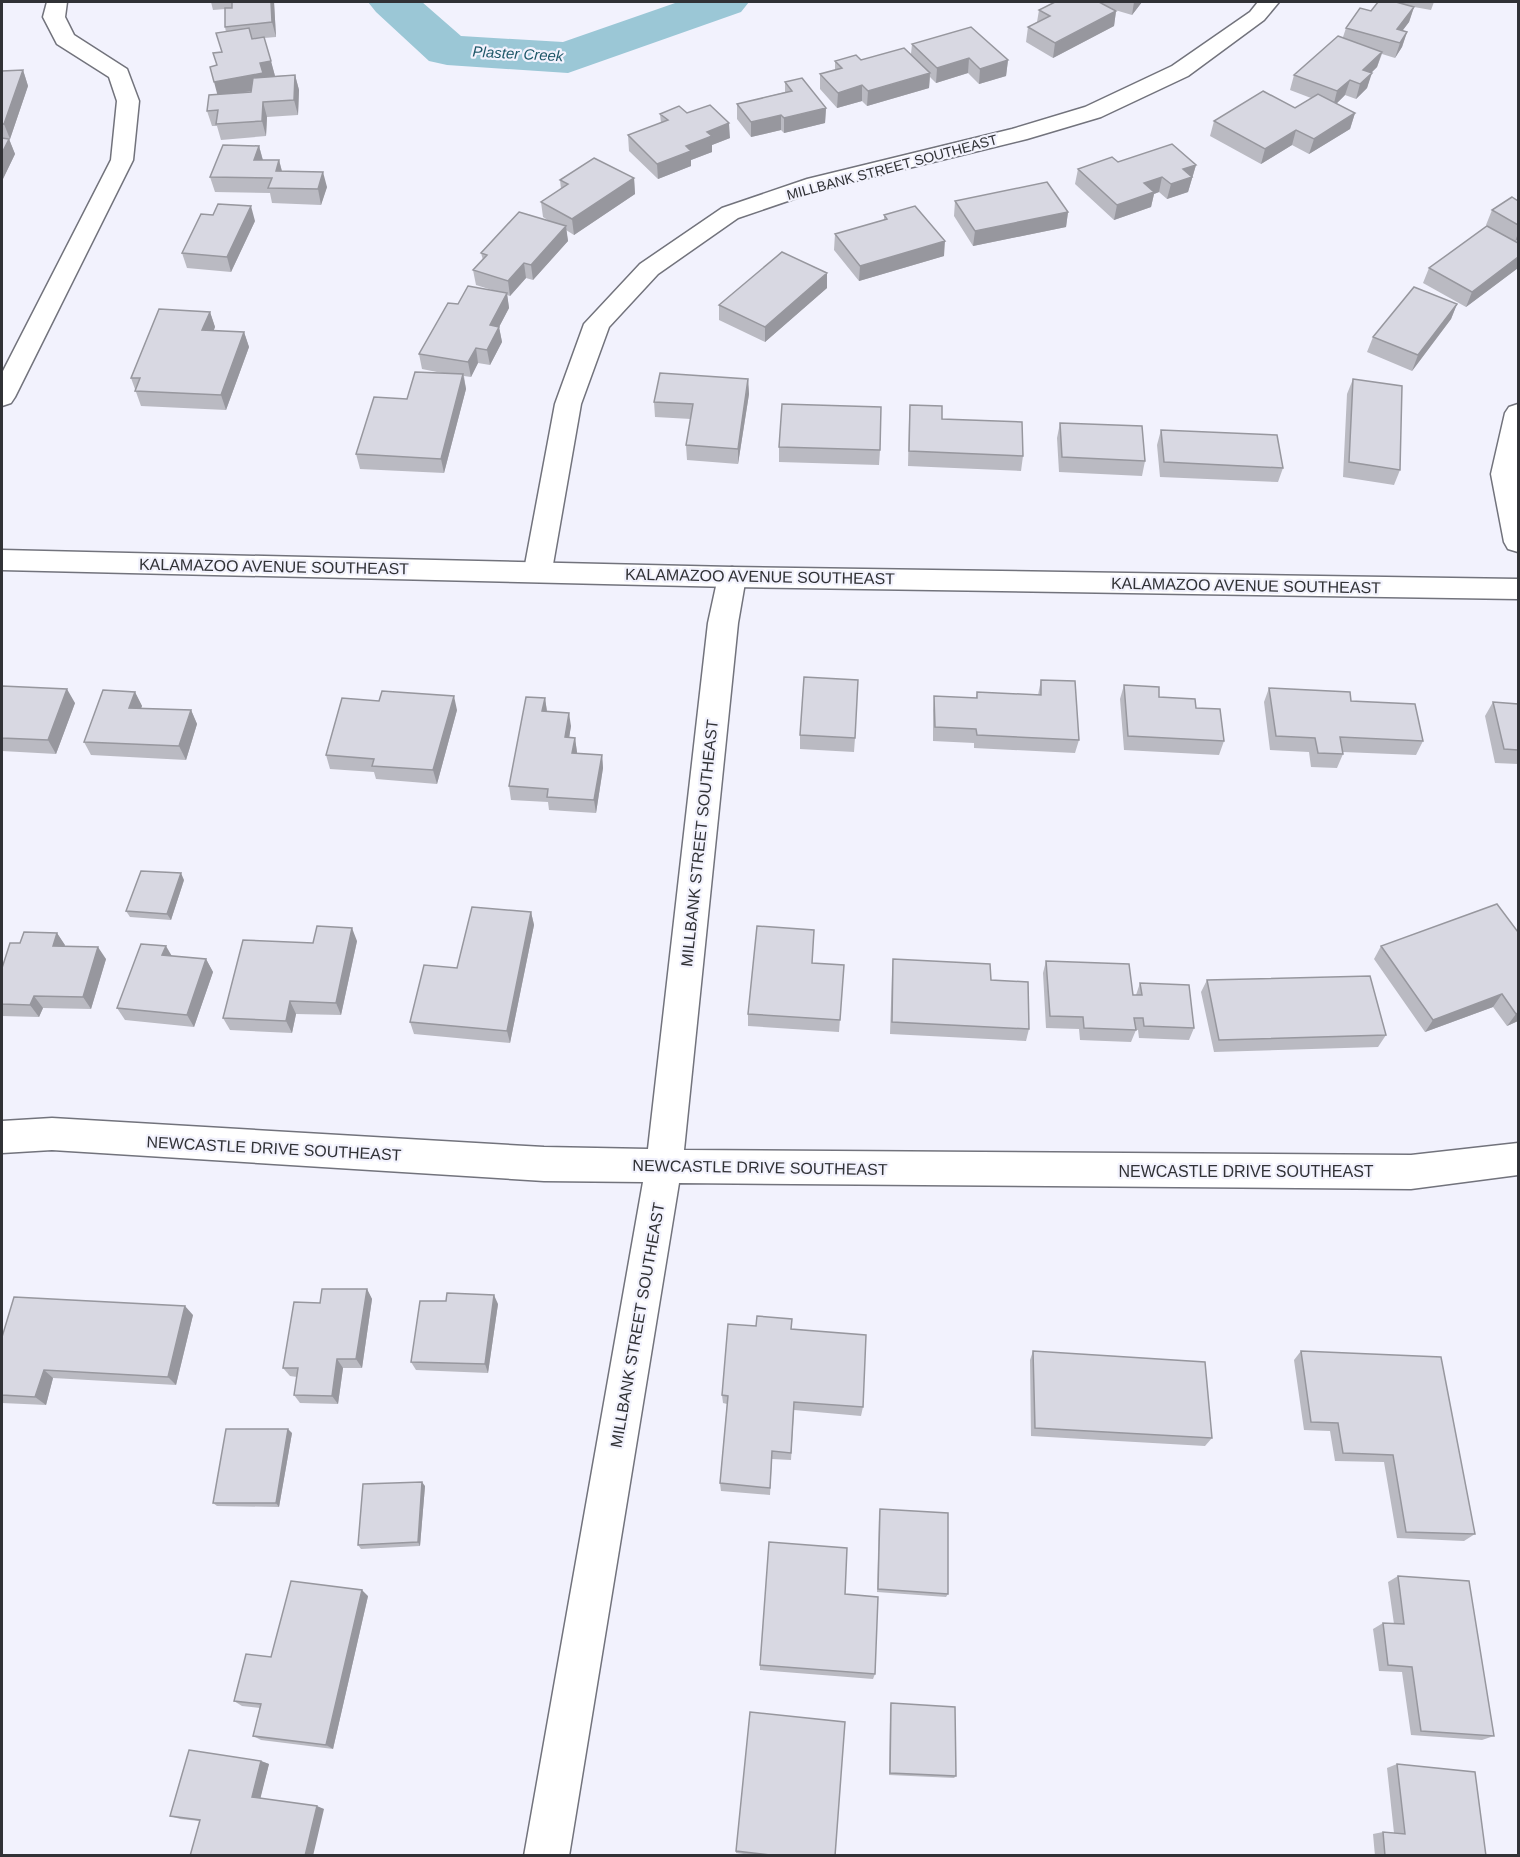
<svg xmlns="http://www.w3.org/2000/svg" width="1520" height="1857" viewBox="0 0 1520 1857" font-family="Helvetica,sans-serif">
	<rect width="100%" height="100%" fill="#f2f2fd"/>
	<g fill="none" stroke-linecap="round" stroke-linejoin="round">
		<!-- river -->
		<path fill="#9bc7d6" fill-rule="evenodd" d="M368,2h54l39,34 102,6 115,-40h71l-8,10 -173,61 -121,-8 -18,-4 -53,-49z"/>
		<defs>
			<path id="street" d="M47,2h20l-2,15 9,18 53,34 12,32 -6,59 -118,237 -4,6 -9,3v-33l109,-213 6,-59 -8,-24 -52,-33 -14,-27z
				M1258,2h21l-15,18 -76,56 -87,41 -74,22 -204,50 -85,29 -80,56 -49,53 -28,77 -29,166 -4,7 -10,3 -10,-3 -4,-7 31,-166 29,-80 56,-60 82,-56 85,-29 205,-50 73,-22 87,-41 78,-54z
				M1518,404v148l-10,-3 -4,-7 -13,-68 14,-61 4,-6z
				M732,567l10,3 4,7 -8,46 -54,527 727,5 107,-12v32l-107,14 -732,-6 -110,673h-45l119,-674 -99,-1 -492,-31 -50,3v-32l50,-3 492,29 104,2 60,-526 10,-46 4,-7z"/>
			<path id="secondary" d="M2,550l730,17 786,12v20l-786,-12 -730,-17z"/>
		</defs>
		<!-- street casing -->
		<use href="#street" stroke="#72737c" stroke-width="3"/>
		<!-- secondary casing -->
		<use href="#secondary" stroke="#72737c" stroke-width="3"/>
		<!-- street -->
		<use href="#street" fill="#fff" fill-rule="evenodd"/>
		<!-- secondary -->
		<use href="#secondary" fill="#fff" fill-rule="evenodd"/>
	</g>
	<!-- wall -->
	<path fill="#babac2" d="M211,2h63l2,35 -12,1 11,38 20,-1 4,15 -1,25 -31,2 -1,19 -45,4 -4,-14h-5l-5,-15 10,-17v-29l4,-13 5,-20 -1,-5v-18l-12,1z
		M1055,2h87l-10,13 -17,-5 1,1 -2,15 -61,32 -27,-16 2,-15 9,-5 2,-12z
		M1378,2h56l-3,8 -17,-3 -5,15 -7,9 5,1 -5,15 -7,11 -13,-4 -5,13 -6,6 -4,15 -11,11 -11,-4 -9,9 19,9 -5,16 -41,25 -17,-9 -31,19 -51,-28 4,-15 81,-13 16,-10 -21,-8 4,-15 49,-38 3,-9 25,-17z
		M912,44l96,16 -2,16 -27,8 -11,-11 -32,10 -6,-6 -1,11 -62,18 -5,-5 -25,7 -17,-19v-15l15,-4v-9l26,-1 50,-6z
		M23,70l5,16 -18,53h-1l6,15 -13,27v-110z
		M785,82l41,26 -1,15 -41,10 -3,-3 -30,7 -14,-18v-15l48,-12z
		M687,113l43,25 -18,7v7l-21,8v6l-33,13 -29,-28 -1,-16 33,-12 -1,-9z
		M259,146l4,14h16l3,11 45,16 -6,18 -49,-2 -2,-10 -55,-1 -5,-15z
		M1118,162l78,3 -8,27 -21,7 -8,-7 -5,2 -3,13 -37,13 -39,-36 3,-15z
		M634,178l1,16 -61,41 -8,-5 2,11 -35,39 -7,-2 -16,18 -3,-1 2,13 -10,19 3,15 -12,23 -12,-2 -7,14 -7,-1 2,13 -22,84 -84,-4 -4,-15 51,-55 40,-25 -25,-5 -3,-15 39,-50 34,-14 -16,-5 -3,-15 10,-10 -2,-7 68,-32 -6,-4 -2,-15 20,-13 -1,-9z
		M955,201l113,11 -2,15 -93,19 -19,-30z
		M1518,201v38l-3,2 3,2v25l-52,39 -43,-24 6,-15 64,-39 -7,-4 6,-15z
		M884,215l60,41 -85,25 -25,-31 1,-16 49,-14z
		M255,221l-24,51 -44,-4 -5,-15z
		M827,288l-62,54 -46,-22v-15z
		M1457,304l-6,15 -39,52 -45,-19 6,-15z
		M210,312l5,15 -2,4 31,1 5,15 -23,63 -85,-4 -10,-28z
		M748,379l1,15 -11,70 -51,-4 -1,-15 5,-26 -36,-2 -1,-15z
		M1353,379l47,91 -6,15 -51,-8 4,-83z
		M910,405l113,51 -2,15 -113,-5 1,-46z
		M1060,423l85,38 -3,15 -83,-4 -2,-34z
		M1161,430l122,38 -5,14 -118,-5 -3,-32z
		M779,447l101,3 -1,15 -100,-3z
		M1041,680l38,60 -4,13 -101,-5v-5l-41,-2v-31l1,-14 42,2 1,-6 61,3z
		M1124,685l35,12 37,11 28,33 -5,14 -95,-5 -4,-51z
		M2,686l73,17 -19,51 -54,-3z
		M1269,688l82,13 72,40 -7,14 -73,-3v2l-6,14 -26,-1 -2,-15 -39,-2 -6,-48z
		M135,692l7,14 -1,2 50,2 6,14 -11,36 -95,-5 -7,-13z
		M545,698l2,13 24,15 -2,11 6,1 2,15 25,2 1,13 -7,45 -47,-3 -1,-8 -37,-2 -2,-14z
		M1493,702l25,2v60l-23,-1 -10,-47z
		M457,710l-20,74 -61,-5 -2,-7 -44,-3 -4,-14z
		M800,735l55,3 -1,14 -54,-3z
		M184,880l-13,40 -41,-3 -4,-6z
		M531,912l3,13 -24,118 -96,-9 -4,-12 47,-54z
		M1518,932v89l-11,5 -14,-19 -68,25 -51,-73 7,-13z
		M57,933l8,13 41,13 -15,50 -48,-1 -4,9 -37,-1v-48l18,-25z
		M357,941l-16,74 -45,-1 -4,19 -62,-3 -7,-12 90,-75z
		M172,956l34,3 7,13 -19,55 -69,-7 -8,-12z
		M893,959l98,21 38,49 -3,12 -136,-7 2,-62z
		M1046,961l87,34h3l4,-12 54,45 -5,12 -50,-2 -1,-8h-2l-5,12 -51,-2 -1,-11 -33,-1 -3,-55z
		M812,963l32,2 -5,67 -91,-6v-12z
		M1207,980l179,55 -8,12 -164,5 -13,-60z
		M367,1289l5,10 -10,69h-19l-5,36 -38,-1 -6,-8 3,-18 -7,-1 -7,-8 37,-65z
		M498,1304l-10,69 -72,-3 -5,-8z
		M193,1315l-17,70 -123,-7 -7,27 -44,-2v-66z
		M792,1329l71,78 -2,9 -67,-6 -3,50 -19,-1 -2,36 -49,-4 -1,-8 7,-79 -4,-1 -1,-8z
		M1033,1351l179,87 -7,8 -174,-10 -1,-76z
		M1301,1351l174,183 -11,7 -67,-3 -13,-76 -49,-1 -5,-30 -26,-1 -10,-70z
		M292,1433l-13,74 -62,-1 -4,-3z
		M425,1486l-5,60 -59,3 -3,-4z
		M880,1509l68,85 -2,3 -69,-5 2,-80z
		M1398,1576l96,160 -12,4 -71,-5 -9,-63 -23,-1 -6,-42 10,-6 11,1 -6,-42z
		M845,1594l30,80 -2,5 -113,-9v-5z
		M368,1596l-35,153 -72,-9 -8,-4 7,-28 -18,-2 -8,-5 37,-44z
		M891,1703l65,73 -2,2 -65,-3 1,-69z
		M261,1761l8,3 -9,34 64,11 -125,12 -19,-2 -10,-3z
		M1397,1764l89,92h-111l-2,-22 10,-2 11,1 -7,-65z
		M736,1851l99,5h-76l-23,-3z"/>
	<!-- shaded-wall -->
	<path fill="#97979e" d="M271,2h3l2,35 -4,-15z
		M1134,2h8l-10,13z
		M1414,7l-5,15 -15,20 3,-13z
		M1116,11l-2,15 -61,32 2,-15z
		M1407,32l-5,15 -7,11 5,-15z
		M1382,52l-5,15 -17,17 3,-14z
		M969,58l-1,15 -32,10 1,-15z
		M1008,60l-2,16 -27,8 1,-15z
		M271,61l4,15 -8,12 -49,9 -4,-15 46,-19z
		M23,70l5,16 -18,53 -6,-15z
		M930,73l-1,15 -62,18 1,-15z
		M1372,73l-5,15 -11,11 4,-15z
		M295,75l4,15 -1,25 -4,-15z
		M1350,80l-5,15 -12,12 4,-16z
		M862,85v16l-25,7 1,-15z
		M263,102l4,15 -1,19 -4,-15z
		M826,108l-1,15 -41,10v-15z
		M1355,113l-5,16 -41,25 5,-15z
		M781,115v15l-30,7v-15z
		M729,123l1,15 -18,7v7l-21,8v6l-33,13 -1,-15 29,-18 21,-14z
		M1296,130l-4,15 -31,19 4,-15z
		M9,139l6,15 -13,27v-28z
		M259,146l4,15 -9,-1z
		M279,160l4,16 -7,-5z
		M1196,165l-8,27 -21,7 4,-15 12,-15z
		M323,172l4,15 -6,18 -3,-16z
		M1162,177l-3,15 -5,2 -3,13 -37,13 3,-15 27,-22z
		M634,178l1,16 -61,41 -2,-16z
		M251,206l4,15 -24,51 -4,-15z
		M1068,212l-2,15 -93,19 2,-15z
		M566,226l2,15 -35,39 -2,-15z
		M1518,233v6l-3,3z
		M945,241l-1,15 -85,25 1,-15z
		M1518,257v11l-52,39 6,-15z
		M524,263l2,15 -16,18 -2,-15z
		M827,273v15l-62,54v-15z
		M507,293l2,15 -10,19 3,15 -12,23 -3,-15 3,-25z
		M1457,304l-6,15 -39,52 6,-16z
		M210,312l5,15 -7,19 -6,-16z
		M244,332l5,15 -23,63 -5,-15z
		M476,348l2,15 -7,14 -3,-15z
		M463,374l3,15 -22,84 -3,-14z
		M748,379l1,15 -11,70v-15z
		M67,689l8,14 -19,51 -8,-14z
		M135,692l7,14 -6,16 -7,-14z
		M454,696l3,14 -20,74 -4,-14z
		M545,698l2,14 -5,-1z
		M191,710l6,14 -11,36 -7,-14z
		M569,713l2,13 -4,25 -2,-14z
		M575,738l2,14 -3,14 -2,-13z
		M602,755l1,13 -7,45 -2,-13z
		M181,873l3,7 -13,40 -4,-6z
		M531,912l3,13 -24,118 -3,-12z
		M352,928l5,13 -16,74 -5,-12z
		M57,933l8,12 -4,13 -8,-12z
		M166,946l7,12 -11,-3z
		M98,947l8,12 -15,50 -8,-12z
		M206,959l7,13 -19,55 -7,-12z
		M1502,994l-9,13 -68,25 8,-12z
		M34,996l9,12 -4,9 -9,-12z
		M290,1001l6,13 -4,19 -6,-12z
		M1518,1013v8l-11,5 9,-12z
		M367,1289l5,10 -10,69 -6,-9z
		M494,1295l4,9 -10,69 -3,-9z
		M185,1306l8,9 -17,70 -8,-8z
		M337,1359l6,9 -5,36 -6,-8z
		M44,1370l9,8 -7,27 -11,-8z
		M288,1429l4,4 -13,74 -3,-4z
		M422,1482l3,4 -5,60 -2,-4z
		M362,1590l6,6 -35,153 -7,-4z
		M261,1761l8,3 -9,36 -8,-3z
		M317,1806l7,3 -11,47h-8z"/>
	<!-- building -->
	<path fill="#d8d8e2" stroke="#97979e" stroke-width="1.5" d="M232,2h39l1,20 -47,5v-19h7z
		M1055,2h44l17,9 -61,32 -27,-16 22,-11 -11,-6z
		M1378,2h18l18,5 -17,22 10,3 -7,11 -54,-15 14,-20 11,3z
		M971,27l37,33 -28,9 -11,-11 -32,10 -25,-24z
		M249,28l3,11 12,-2 7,24 -11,2 3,10 -49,9 -4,-15 7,-2 -4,-12 9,-1 -6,-19z
		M1338,36l44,16 -19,18 9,3 -12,11 -10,-4 -13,11 -43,-16z
		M904,48l26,25 -62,18 -6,-6 -24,8 -18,-19 22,-6 -7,-7 21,-6 5,5z
		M23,70l-19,54h-2v-53z
		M295,75l-1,25 -31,2 -1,19 -46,3 2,-14 -11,1 2,-16 42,-3 2,-14z
		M802,78l24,30 -42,10 -3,-3 -30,7 -14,-18 55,-13 -7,-9z
		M1263,91l32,17 23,-14 37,19 -41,26 -18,-9 -31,19 -51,-28z
		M710,105l19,18 -22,9 5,4 -26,10 5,5 -34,13 -29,-29 40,-15 -8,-6 19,-8 8,7z
		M2,138l7,1 -7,14z
		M1172,144l24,21 -13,4 9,8 -21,7 -9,-7 -18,6 10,9 -37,13 -39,-36 34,-12 6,5z
		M223,145l36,1 -5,14h25l-3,11 47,1 -5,17 -50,-1 4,-10 -62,-1z
		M594,158l40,20 -62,41 -31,-17 27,-18 -8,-4z
		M1047,182l21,30 -93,19 -20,-30z
		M1512,197l6,4v24l-26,-15z
		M218,204l33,2 -24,51 -45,-4 19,-39 12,1z
		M915,206l30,35 -85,25 -25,-32 52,-15 -3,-4z
		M519,212l47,14 -35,39 -7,-2 -16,18 -35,-11 14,-15 -6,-2z
		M1487,226l31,17v14l-46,35 -43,-24z
		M782,252l45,21 -62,54 -46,-22z
		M468,286l39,7 -17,32 9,2 -12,23 -11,-2 -8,14 -49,-8 29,-51 10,1z
		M1414,287l43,17 -39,51 -45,-18z
		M159,309l51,3 -8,18 42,2 -23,63 -86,-4 5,-13h-9z
		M415,372l48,2 -22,85 -85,-5 18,-57 33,2z
		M660,373l88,6 -10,70 -52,-4 7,-41 -39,-2z
		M1353,379l49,7 -2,84 -51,-8z
		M782,404l99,3 -1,43 -101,-3z
		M910,405l32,1v13l80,3 1,34 -114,-5z
		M1060,423l82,3 3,35 -83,-4z
		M1161,430l116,5 6,33 -119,-6z
		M804,677l54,3 -3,58 -55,-3z
		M1041,680l34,1 4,59 -102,-5 -1,-6 -41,-2 -1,-31 43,2v-6l64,3z
		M1124,685l35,2v10l36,2 1,9 24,1 4,32 -96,-5z
		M2,686l65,3 -19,51 -46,-2z
		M1269,688l81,4 1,9 64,3 8,37 -83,-4 3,17 -25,-1 -3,-15 -39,-2z
		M103,690l32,2 -6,16 62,2 -12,36 -95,-4z
		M382,691l72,5 -21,74 -61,-4 2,-7 -48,-4 16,-57 37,3z
		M526,697l19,1 -3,13 27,2 -4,24 10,1 -3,15 30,2 -8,45 -47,-3 1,-8 -39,-3z
		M1493,702l25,2v46l-14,-1z
		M141,871l40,2 -14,41 -41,-3z
		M1497,904l21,28v81l-2,1 -14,-20 -69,26 -52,-74z
		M472,907l59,5 -24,119 -97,-9 14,-57 33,3z
		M317,926l35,2 -16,75 -46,-2 -4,20 -63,-3 20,-78 70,3z
		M757,926l57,4 -2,33 32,2 -4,55 -92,-6z
		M24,932l33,1 -4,13 45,1 -15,50 -49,-1 -4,9 -28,-1v-36l8,-25h10z
		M141,944l25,2 -4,9 44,4 -19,56 -70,-7z
		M893,959l97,5 1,16 37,2 1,47 -137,-7z
		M1046,961l83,3 4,31h9l-2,-12 49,2 5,43 -50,-2 -1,-8h-9l2,12 -52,-2 -1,-11 -33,-1z
		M1370,976l16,59 -167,5 -12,-60z
		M322,1289h45l-11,70h-19l-5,37 -38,-1 4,-27h-15l11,-66 26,1z
		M447,1293l47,2 -9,69 -74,-2 9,-61h26z
		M14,1297l171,9 -17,71 -124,-7 -9,27 -33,-2v-58z
		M757,1316l35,3 -1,10 75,6 -3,72 -69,-5 -3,51 -19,-2 -2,37 -50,-5 8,-87 -6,-1 6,-71 28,2z
		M1033,1351l172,11 7,76 -177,-10z
		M1301,1351l140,6 34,177 -69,-2 -13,-77 -50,-2 -5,-30 -27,-1z
		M226,1429h62l-12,74h-63z
		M422,1482l-4,60 -60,3 5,-61z
		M880,1509l68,4v81l-70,-5z
		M769,1542l78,6 -2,46 33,3 -3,77 -115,-9z
		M1398,1576l71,5 25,155 -73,-5 -9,-64 -24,-2 -5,-42 21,1z
		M291,1581l71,9 -36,155 -73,-9 8,-32 -27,-3 12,-47 25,3z
		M891,1703l64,4 1,69 -66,-3z
		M750,1712l95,10 -10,134h-57l-42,-5z
		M189,1750l72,11 -9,36 65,9 -12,50h-115l10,-36 -30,-4z
		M1397,1764l78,8 11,84h-101l-2,-24 22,2z"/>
	<g text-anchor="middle" stroke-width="4.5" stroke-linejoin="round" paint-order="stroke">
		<!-- far-street labels -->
		<g font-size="14" fill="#313236" stroke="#f2f2fd">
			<text transform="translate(892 167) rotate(-15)" y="5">MILLBANK STREET SOUTHEAST</text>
		</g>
		<!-- far-water labels -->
		<g font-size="15" font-style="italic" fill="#1e5768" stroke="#f2f2fd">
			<text transform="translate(518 54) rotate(3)" y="5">Plaster Creek</text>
		</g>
		<!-- street labels -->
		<g font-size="16" fill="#313236" stroke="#f2f2fd">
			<text transform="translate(274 566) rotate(1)" y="6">KALAMAZOO AVENUE SOUTHEAST</text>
			<text transform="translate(760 576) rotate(1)" y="6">KALAMAZOO AVENUE SOUTHEAST</text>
			<text transform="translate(1246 585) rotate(1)" y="6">KALAMAZOO AVENUE SOUTHEAST</text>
			<text transform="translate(699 843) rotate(-84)" y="6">MILLBANK STREET SOUTHEAST</text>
			<text transform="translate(274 1148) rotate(3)" y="6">NEWCASTLE DRIVE SOUTHEAST</text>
			<text transform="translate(760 1167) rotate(1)" y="6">NEWCASTLE DRIVE SOUTHEAST</text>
			<text x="1246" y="1177">NEWCASTLE DRIVE SOUTHEAST</text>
			<text transform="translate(637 1325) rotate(-80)" y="6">MILLBANK STREET SOUTHEAST</text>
		</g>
	</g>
	<!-- border -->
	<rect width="1520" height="1857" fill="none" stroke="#313236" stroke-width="6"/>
</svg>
